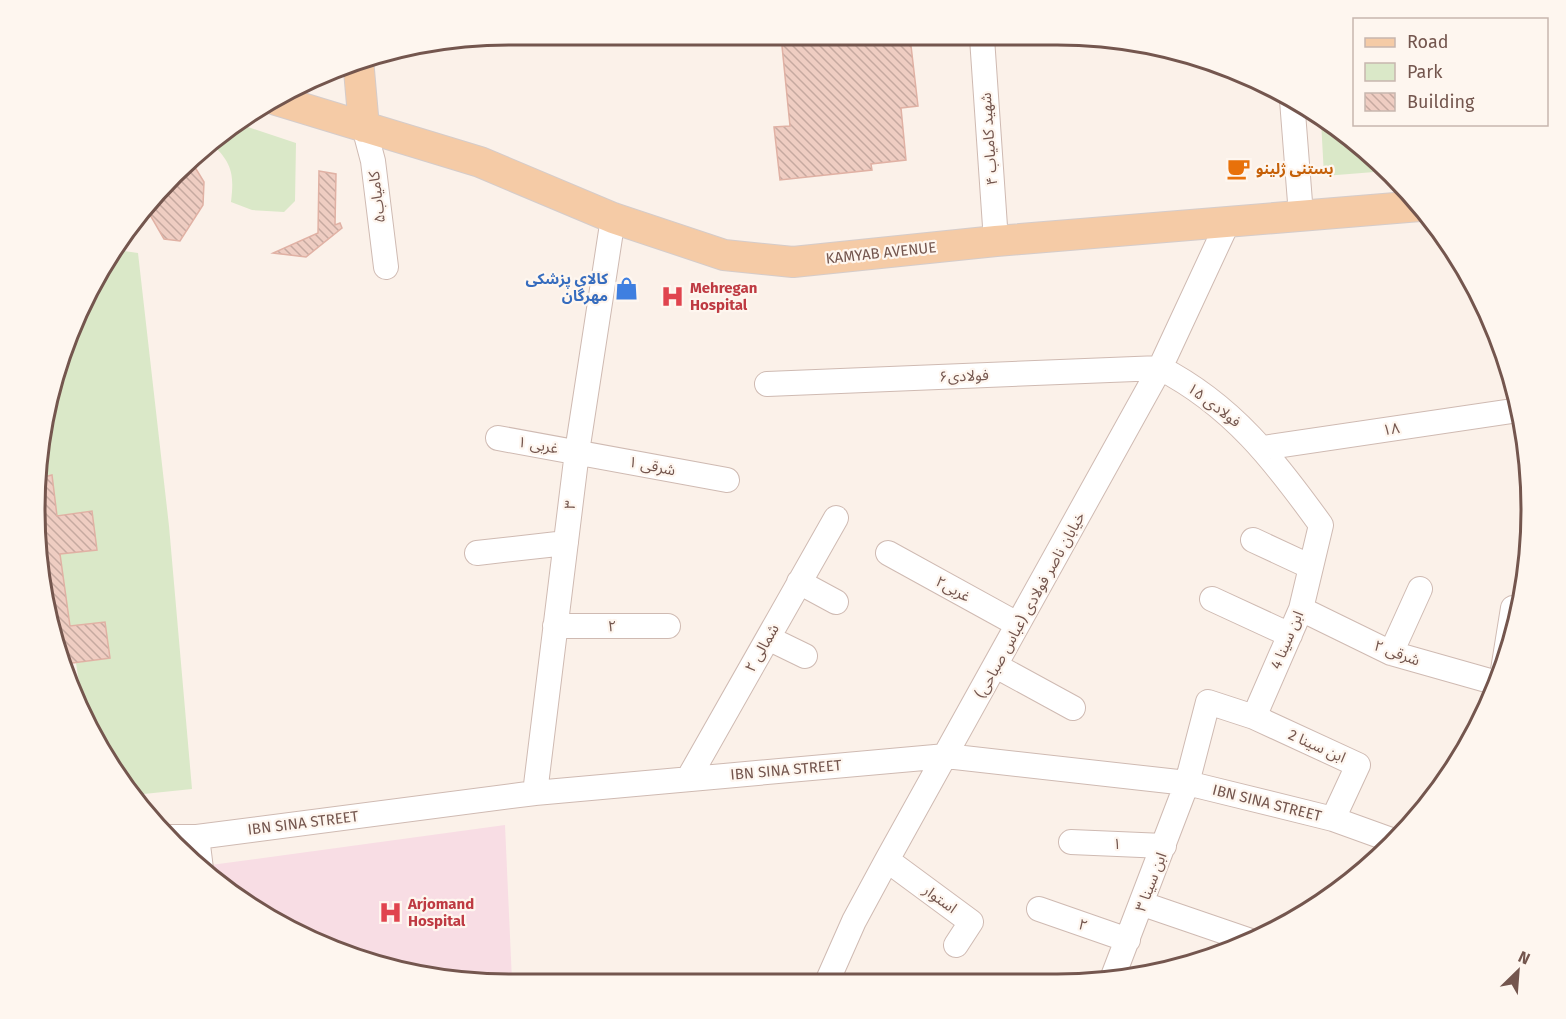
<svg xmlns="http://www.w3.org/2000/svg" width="1566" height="1019" viewBox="0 0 1566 1019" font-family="'Fira Sans','Noto Sans Arabic',sans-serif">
	<defs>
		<pattern id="building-back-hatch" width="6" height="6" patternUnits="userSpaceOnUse" patternTransform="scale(1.5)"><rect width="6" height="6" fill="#efcdc2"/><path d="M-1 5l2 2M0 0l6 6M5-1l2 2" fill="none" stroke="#c6a9a0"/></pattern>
	</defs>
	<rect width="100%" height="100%" fill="#fbf1e9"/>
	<!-- medical -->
	<path fill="#f8dde4" d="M505,825l7,156 -64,-1 -121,-32 -114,-71 -2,-12z"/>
	<!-- green -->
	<path fill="#dae8c8" d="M1321,120l48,32 18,19 -63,5z
		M236,123l60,20 -1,58 -11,11 -32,-2 -21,-8c3,-26 2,-38 -18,-57z
		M117,250l21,3 31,273 23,263 -58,6c-33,-37 -52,-84 -58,-132l34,-5 -5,-36 -35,4 -10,-72 37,-5 -6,-38 -34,5 -5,-40 -16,1 24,-121z"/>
	<!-- building -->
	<path fill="url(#building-back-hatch)" stroke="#e0b1a4" stroke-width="1.5" d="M781,36l40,1v3l41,-3v4l48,-4 8,69 -17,2 5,52 -35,4 1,6 -92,10 -6,-53 16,-1z
		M193,164l11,18 -1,23 -23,36 -16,-2 -18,-31z
		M319,171l17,3 -1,51 5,-2 2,5 -36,29 -33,-4 45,-20z
		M52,475l5,41 35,-5 5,39 -37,4 10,72 35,-4 5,36 -45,6 -14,-31 -15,-154z"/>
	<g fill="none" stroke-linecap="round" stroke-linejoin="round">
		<defs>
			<path id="minor" d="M982,38l14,203
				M1292,100l9,115
				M364,127l9,34 13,106
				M767,384l393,-16c72,37 115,93 161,157l-20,84 -47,108 -46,-15 -21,81 -75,196
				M498,438l229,42
				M1263,448l256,-38
				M1253,540l58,27
				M477,553l89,-10
				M888,553l129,71
				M799,582l37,20
				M1212,599l78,36
				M1301,609l90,44 106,30
				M555,626h113
				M768,638l37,18
				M1391,653l29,-64
				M996,666l77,42
				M1503,670l10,-62 6,1
				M1254,717l104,48 -25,54
				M688,779l148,-261
				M535,793l42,-341 36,-234
				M171,837h26l338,-44 411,-37 241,27 146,36 61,22
				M197,837l4,32
				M1071,842l93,4
				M887,860l84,62 -15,23
				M1143,904l108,37
				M1039,909l89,31
				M827,982l27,-61 33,-61 273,-492 67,-144"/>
			<path id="major" d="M358,59l6,68
				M276,100l204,62 133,56 111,37 69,7 203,-21 424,-35"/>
		</defs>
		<!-- minor casing -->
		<use href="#minor" stroke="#cfbab2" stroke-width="26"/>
		<!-- major casing -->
		<use href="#major" stroke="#d5ccca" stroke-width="32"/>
		<!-- minor -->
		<use href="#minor" stroke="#fff" stroke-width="24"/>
		<!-- major -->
		<use href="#major" stroke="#f5cba6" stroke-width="30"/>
	</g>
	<!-- icons -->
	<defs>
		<symbol id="cafe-bare" viewBox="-9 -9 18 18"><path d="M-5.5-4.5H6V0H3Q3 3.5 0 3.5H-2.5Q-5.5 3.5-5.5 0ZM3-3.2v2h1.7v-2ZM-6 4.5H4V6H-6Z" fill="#e8710a" stroke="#fef6ef" stroke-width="2.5" paint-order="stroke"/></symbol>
		<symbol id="shop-bare" viewBox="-9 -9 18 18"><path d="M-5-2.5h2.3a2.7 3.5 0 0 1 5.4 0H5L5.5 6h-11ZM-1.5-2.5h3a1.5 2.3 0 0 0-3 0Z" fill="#3f7fe0" stroke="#fef6ef" stroke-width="2.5" paint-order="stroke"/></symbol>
		<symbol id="hospital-bare" viewBox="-9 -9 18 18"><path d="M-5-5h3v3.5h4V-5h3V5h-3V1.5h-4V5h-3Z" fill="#e0444e" stroke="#fef6ef" stroke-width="2.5" paint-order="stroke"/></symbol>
	</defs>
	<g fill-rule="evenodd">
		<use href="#cafe-bare" x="1222" y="152" width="33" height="33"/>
		<use href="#shop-bare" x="610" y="272" width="33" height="33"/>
		<use href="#hospital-bare" x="656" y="280" width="33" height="33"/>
		<use href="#hospital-bare" x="374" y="896" width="33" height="33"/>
	</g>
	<g text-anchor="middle" stroke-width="4.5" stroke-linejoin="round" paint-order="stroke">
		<!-- street labels -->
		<g font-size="15" fill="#74564e" stroke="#fef6ef">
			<text transform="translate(989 139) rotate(-94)" y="5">شهید کامیاب ۴</text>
			<text transform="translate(377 197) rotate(-97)" y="5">کامیاب۵</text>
			<text transform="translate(881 253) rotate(-6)" y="5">KAMYAB AVENUE</text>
			<text transform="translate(964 376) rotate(-2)" y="5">فولادی۶</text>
			<text transform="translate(1214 405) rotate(37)" y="5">فولادی ۱۵</text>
			<text transform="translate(1391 429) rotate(-8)" y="5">۱۸</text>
			<text transform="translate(538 445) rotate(10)" y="5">۱ غربی</text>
			<text transform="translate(652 466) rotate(11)" y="5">۱ شرقی</text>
			<text transform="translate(570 505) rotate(-83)" y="5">۳</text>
			<text transform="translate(953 589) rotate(29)" y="5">غربی۲</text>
			<text transform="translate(1030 605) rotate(-61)" y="5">خیابان ناصر فولادی (عباس صباحی)</text>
			<text x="612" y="631">۲</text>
			<text transform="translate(1287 640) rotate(-67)" y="5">ابن سینا 4</text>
			<text transform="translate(762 648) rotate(-60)" y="5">۲ شمالی</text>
			<text transform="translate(1397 653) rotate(20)" y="5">۲ شرقی</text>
			<text transform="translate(1317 746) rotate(24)" y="5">ابن سینا 2</text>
			<text transform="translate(786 770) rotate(-5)" y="5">IBN SINA STREET</text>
			<text transform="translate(1267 803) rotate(14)" y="5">IBN SINA STREET</text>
			<text transform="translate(303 823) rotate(-7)" y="5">IBN SINA STREET</text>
			<text transform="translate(1117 844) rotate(3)" y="5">۱</text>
			<text transform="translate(1151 882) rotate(-69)" y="5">ابن سینا ۳</text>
			<text transform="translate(940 899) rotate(36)" y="5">استوار</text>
			<text transform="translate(1083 925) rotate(19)" y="5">۲</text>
		</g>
		<!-- food labels -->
		<g font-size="15" font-weight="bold" fill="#c56008" stroke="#fef6ef" text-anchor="start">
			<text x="1256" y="174">بستنی ژلینو</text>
		</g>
		<!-- shop labels -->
		<g font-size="15" font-weight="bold" fill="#366cbe" stroke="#fef6ef" text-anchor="end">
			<text x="608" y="284">کالای پزشکی<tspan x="608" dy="17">مهرگان</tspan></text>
		</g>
		<!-- health labels -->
		<g font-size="15" font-weight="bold" fill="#be3a42" stroke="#fef6ef" text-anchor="start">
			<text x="690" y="293">Mehregan<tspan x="690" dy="17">Hospital</tspan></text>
			<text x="408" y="909">Arjomand<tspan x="408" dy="17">Hospital</tspan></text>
		</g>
	</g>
	<!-- crop -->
	<path d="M0 0H1566V1019H0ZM509 45H1057A464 464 0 0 1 1521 509V510A464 464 0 0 1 1057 974H509A464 464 0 0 1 45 510V509A464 464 0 0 1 509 45Z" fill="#fef6ef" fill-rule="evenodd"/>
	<path fill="none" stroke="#74564e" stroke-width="3" d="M509 45H1057A464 464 0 0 1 1521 509V510A464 464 0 0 1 1057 974H509A464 464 0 0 1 45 510V509A464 464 0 0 1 509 45Z"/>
	<!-- legend -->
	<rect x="1353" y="18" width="195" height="108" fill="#fef6ef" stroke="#c7b6af" stroke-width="1.5"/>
	<rect x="1365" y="38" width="30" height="9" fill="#f5cba6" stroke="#c7b6af" stroke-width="1.5"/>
	<text x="1407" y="48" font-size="18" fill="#74564e">Road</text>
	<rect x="1365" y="63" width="30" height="18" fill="#dae8c8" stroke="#c7b6af" stroke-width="1.5"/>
	<text x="1407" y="78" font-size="18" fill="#74564e">Park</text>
	<rect x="1365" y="93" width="30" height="18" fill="url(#building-back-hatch)" stroke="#c7b6af" stroke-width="1.5"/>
	<text x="1407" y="108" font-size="18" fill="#74564e">Building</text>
	<!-- north arrow -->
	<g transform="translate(1518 971) rotate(25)" stroke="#fef6ef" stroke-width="4.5" paint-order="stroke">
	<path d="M0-4.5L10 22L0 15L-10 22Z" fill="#74564e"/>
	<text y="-9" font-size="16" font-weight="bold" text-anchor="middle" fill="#74564e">N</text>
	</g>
</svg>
